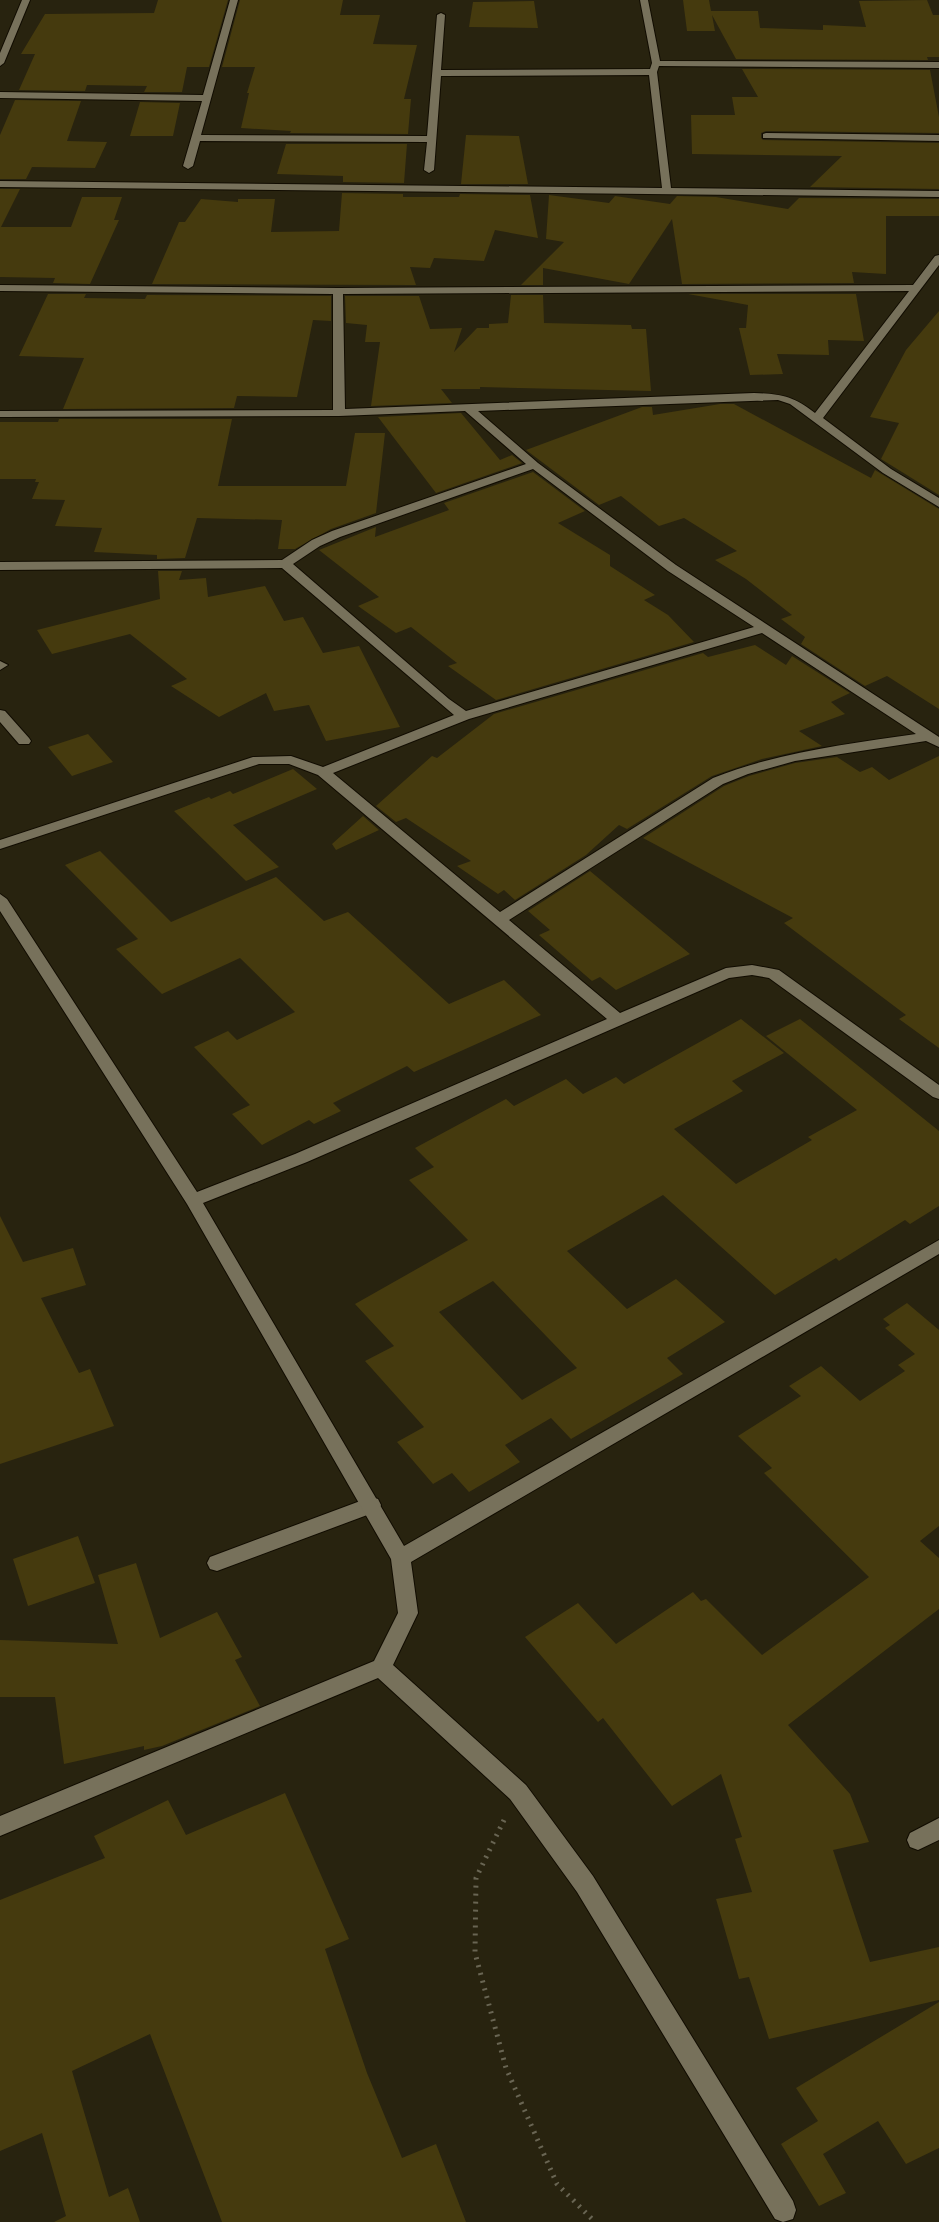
<svg xmlns="http://www.w3.org/2000/svg" width="939" height="2222" viewBox="0 0 939 2222" font-family="Inter,sans-serif">
	<rect width="100%" height="100%" fill="#28230f"/>
	<!-- building -->
	<path fill="#453a0e" fill-rule="evenodd" d="M158,0h70l-19,67h-22l-5,25h-38l3,-6 -60,-1 -2,6 -66,-1 16,-36h-14l24,-40 109,-1z
		M240,0h103l-3,15h40l-7,29 44,1 -13,54h7l-3,35 -118,-1 1,-2 -50,-3 8,-35h-2l8,-26h-33z
		M683,0h26l2,11h47l2,17 63,2v-5l43,2 -7,-26 68,-1 6,15h6v42h-12l1,3 -192,-1 -24,-44 3,16h-28z
		M534,1l4,27 -69,-1 4,-25z
		M742,69l188,1 9,47v16l-173,-2 -5,2v5l2,2 176,3v46l-129,-2 32,-31 -150,-2 -1,-39h44l-3,-18h26z
		M15,100l66,1 -14,40 40,1 -12,26 -63,-1 -6,12h-26v-44z
		M140,102l40,1 -7,33h-43z
		M466,135l53,1 9,48h-67z
		M286,144h121l-3,39 -61,-1v-6l-66,-2z
		M0,189h20l-19,38h70l11,-30h40l-8,23h5l-29,64 -37,-1 2,-5 -55,-1z
		M342,193l61,1v3h56l1,-3 70,1 8,43 -43,-8 -11,31 -50,-3 -4,10 -20,-1 6,18 -264,-1 27,-62h6l16,-23 37,3v-3h37l-4,33 68,-1z
		M549,195l60,8 6,-7 55,8 7,-8 39,1 72,12 11,-11 140,1v17h-53v58l-34,-2 2,11 -172,1 -10,-65 -43,65 -86,-16v17h-22l43,-43 -18,-3z
		M48,294h38l-2,4 61,1 2,-4 184,1v25l-18,-1 -16,77 -60,-1 -3,12 -171,1 21,-51 -65,-2z
		M688,294h168l8,47 -36,-1 1,15 -52,-1 6,20 -33,1 -11,-47h7l2,-23z
		M511,295h32l1,28 87,2 1,4h14l5,62 -171,-4v2h-39l11,14 -81,3 9,-64h-15l2,-17 -21,-2 -1,-27h74l11,33 32,-1 -8,24 23,-24h12v-4l19,-1z
		M939,311v184l-58,-36 18,-36 -29,-6 36,-67z
		M720,404h14l137,74 4,-8 64,39v200l-52,-33 -22,10 -64,-42 4,-7 -24,-18 11,-4 -46,-36 -31,-19 22,-9 -53,-33 -25,8 -38,-30 -22,9 -73,-55 116,-43h10l1,8z
		M461,413l39,47 12,-5 10,8 -86,30 -58,-76z
		M59,419h173l-14,67h128l9,-53h30l-9,80 -45,16 -36,20h-17l4,-29 -85,-2 -12,40 -28,1v-4l-63,-3 8,-24 -47,-2 10,-26 -33,-1 7,-17h-4l1,-3h-36v-57h58z
		M533,472l52,39 -27,12 52,32v11l45,29 -11,5 24,15 26,27 -198,58 -48,-34 9,-3 -46,-36 -15,6 -38,-27 21,-9 -60,-47 57,-23 -1,10 74,-27 -5,-7z
		M158,571h24l-3,9 27,-2 2,19 57,-11 19,35 19,-4 20,36 36,-7 41,81 -74,14 -17,-36 -35,6 -8,-18 -47,24 -48,-31 16,-7 -57,-45 -78,20 -15,-24 123,-31z
		M755,645l31,20 6,-9 58,37 -19,9 14,12 -46,17 23,15 -60,13 -50,17 -85,53 -8,-4 -33,30 -71,45 -11,-10 -6,4 -41,-28 14,-5 -65,-43 -10,4 -20,-16 56,-50 5,2 57,-44 209,-61 5,4z
		M88,734l25,28 -41,14 -24,-29z
		M939,756v292l-40,-29 7,-4 -122,-92 9,-5 -150,-80 81,-52 25,-10 46,-13 42,-6 23,15 12,-5 17,13z
		M293,769l24,20 -84,36 46,42 -33,14 -72,-70 35,-14 2,2 19,-8 3,3z
		M363,816l16,14 -43,20 -4,-6z
		M100,851l71,71 105,-45 48,44 24,-9 101,92 55,-24 37,35 -127,57 -7,-6 -74,37 8,8 -27,13 -5,-4 -47,25 -30,-31 18,-9 -56,-58 34,-16 9,9 58,-28 -55,-54 -78,36 -46,-45 22,-10 -73,-74z
		M590,871l100,83 -74,36 -16,-13 -8,4 -53,-46 11,-5 -22,-19z
		M741,1019l43,34 -52,28 11,10 -69,38 62,55 76,-44 -4,-3 49,-27 -91,-74 34,-17 139,112v75l-29,18 -5,-4 -66,41 -3,-3 -61,37 -112,-100 -96,56 60,58 49,-30 49,43 -58,36 16,16 -112,65 -20,-21 -46,27 15,17 -51,30 -17,-19 -19,11 -36,-42 27,-15 -59,-66 29,-15 -39,-42 113,-64 -59,-60 25,-13 -19,-19 91,-49 8,7 52,-27 17,15 33,-17 8,7zM493,1281l84,87 -55,32 -83,-88z
		M0,1216l23,46 50,-14 13,37 -45,13 38,75 11,-4 24,57 -114,38z
		M907,1303l32,27v196l-19,15 19,17v51l-151,116 62,69 19,48 -36,8 37,112 69,-15v53l-170,39 -20,-62 -10,2 -23,-80 36,-7 -17,-53 7,-2 -21,-63 -49,32 -69,-88 -5,4 -73,-85 53,-34 38,41 77,-52 8,9 5,-2 56,56 107,-78 -105,-104 8,-5 -34,-32 63,-40 -12,-10 32,-20 39,35 45,-30 -7,-6 17,-11 -30,-26 5,-3 -7,-6z
		M78,1536l17,47 -67,23 -15,-47z
		M136,1563l24,75 57,-26 25,45 -7,3 25,46 -98,40 -18,4v-4l-80,18 -9,-67h-55v-57l118,4 -20,-69z
		M285,1793l64,146 -24,10 42,124 35,85 34,-14 30,78h-244l-72,-188 -78,37 37,126 19,-9 12,34h-86l12,-6 -24,-83 -42,18v-251l105,-42 -11,-22 74,-36 18,35z
		M939,2002v146l-33,16 -28,-43 -55,33 23,39 -27,13 -38,-62 37,-23 -22,-33z"/>
	<g fill="none" stroke-linecap="round" stroke-linejoin="round">
		<defs>
			<path id="service" d="M0,661l8,4 -8,5z
				M0,710l5,1 24,27 2,3 -2,3h-10l-19,-22z
				M371,1497l7,2 3,6 -3,6 -161,60 -7,-2 -3,-6 3,-6z"/>
			<path id="minor" d="M22,0h8l-26,63 -4,3v-13z
				M230,0h8l-37,135 226,1 10,-121 4,-2 4,2 -4,55 209,-1 2,-6 -12,-63h8l12,61 279,1v6l-280,-2 -2,6 14,116 268,3v6l-939,-10v-6l662,7 -13,-113 -208,1 -7,94 -5,3 -5,-3 3,-28 -227,-1 -7,25 -5,3 -5,-3 19,-65 -202,-3v-6l203,3z
				M766,133l173,2v6l-176,-3v-4z
				M939,255v10l-116,153 68,51 48,29v9l-56,-34 -93,-69 -12,-4 -300,11 60,52 138,102 263,172v10l-13,-6 -131,20 -47,13 -25,10 -214,136 111,93 106,-45 26,-3 27,5 160,115v14l-6,-2 -164,-119 -17,-3 -23,3 -422,184 -104,41 201,343 535,-306v14l-528,308 7,51 -25,52 133,120 67,91 200,325 3,9 -3,9 -10,3 -8,-3 -198,-327 -67,-93 -132,-121 -378,158v-20l374,-155 24,-48 -7,-54 -204,-355 -187,-293v-17l7,5 190,293 98,-38 312,-135 -289,-244 -29,-11h-30l-259,85v-9l253,-83 38,-1 32,11 131,-52 -172,-147 -282,2v-8l282,-2 30,-20 20,-9 194,-67 -61,-53 -126,5 -339,1v-6l333,-1v-116l-333,-3v-6l338,3 575,-3 22,-29zM909,291l-94,122c-22,-17 -34,-19 -61,-20l-409,16 -2,-115zM533,469l135,102 86,56 -288,84 -17,-12 -156,-135 27,-18 20,-9zM762,633l154,101c-69,10 -137,18 -203,44l-213,134 -167,-139 136,-54z
				M939,1818v22l-21,10 -8,-3 -3,-7 3,-7z"/>
		</defs>
		<!-- service casing -->
		<use href="#service" stroke="#110c00" stroke-width="2"/>
		<!-- minor casing -->
		<use href="#minor" stroke="#110c00" stroke-width="2"/>
		<!-- path -->
		<path stroke="#696553" stroke-width="5" stroke-dasharray="2 6" stroke-linecap="butt" d="M504,1820l-28,58 -1,75 31,115 51,116 38,38"/>
		<!-- service -->
		<use href="#service" fill="#77715b" fill-rule="evenodd"/>
		<!-- minor -->
		<use href="#minor" fill="#77715b" fill-rule="evenodd"/>
	</g>
</svg>
